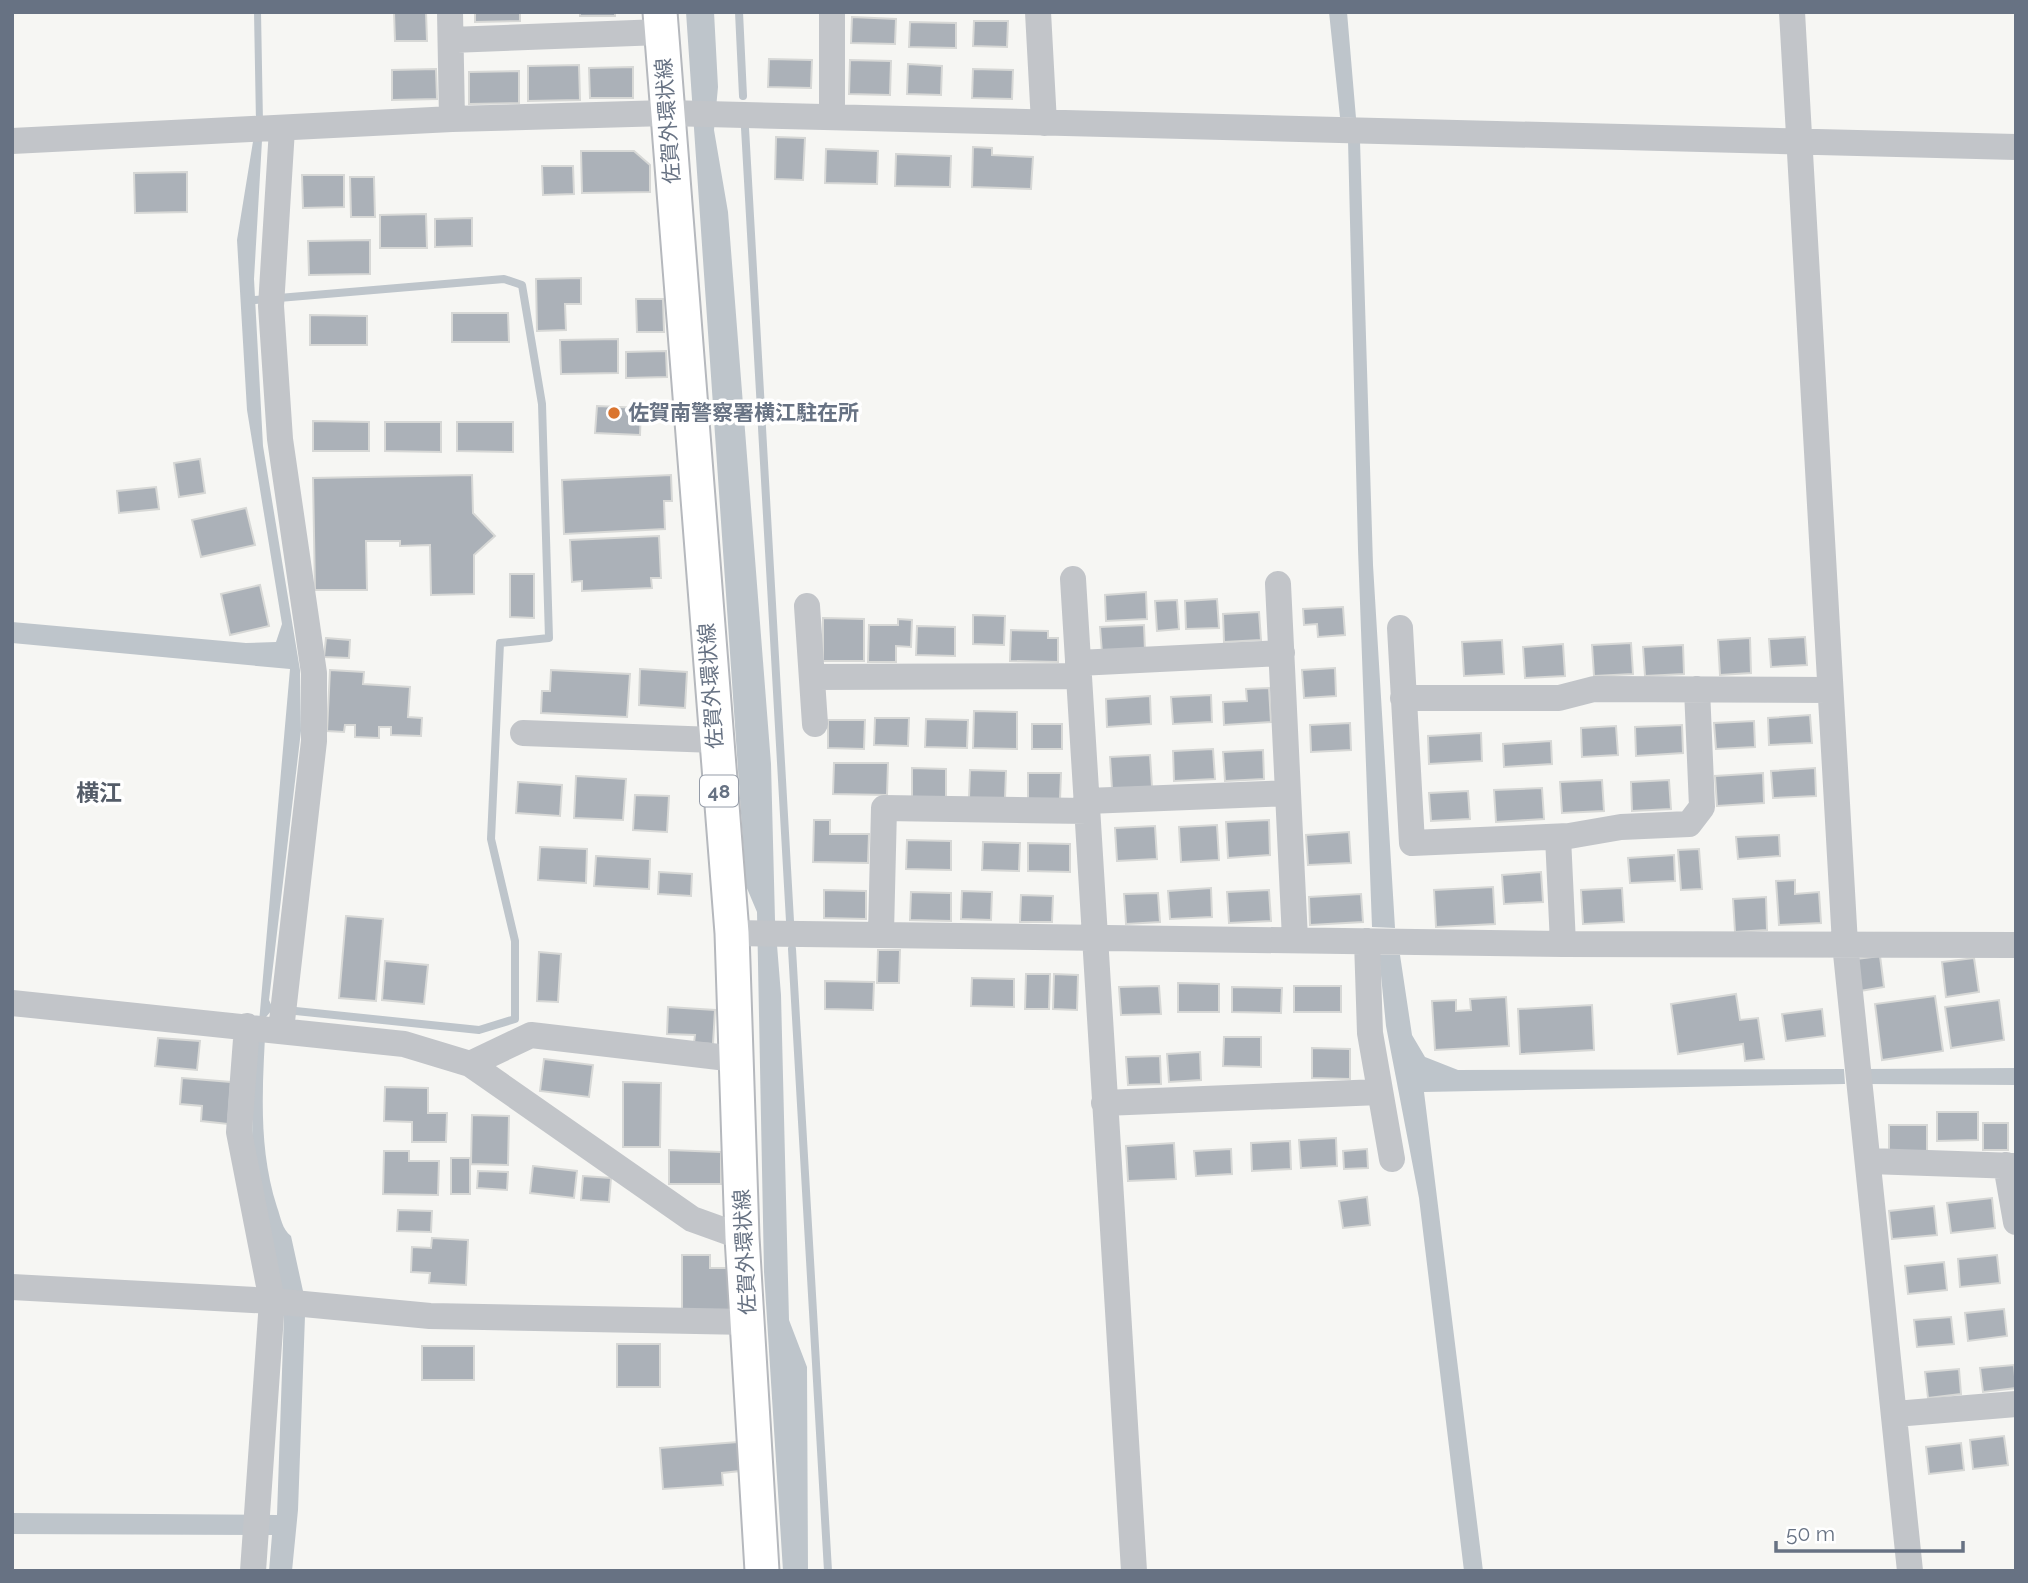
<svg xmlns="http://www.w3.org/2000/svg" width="2028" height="1583" viewBox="0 0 2028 1583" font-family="Raleway,'Noto Sans JP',sans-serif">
	<rect width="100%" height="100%" fill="#f6f6f3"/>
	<!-- water -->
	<path fill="#bec5cb" d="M254,12h7l2,111 -9,156 9,167 37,224 1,61 -32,269 4,9 -7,8c-3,65 -9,127 11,190 4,11 5,22 14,29l12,55 -8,2 10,23 -7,194 -6,61h-23l3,-36 -260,-1v-21l265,2 7,-201 -32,-175 1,-48 37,-422 -278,-26v-21l234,21 30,-1 6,-18 -35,-214 -10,-170 19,-117z
		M686,12h28l4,75 -4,43 14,82 43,552 4,156 6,75 8,325 18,47 1,204h-25l-19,-299 -7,-360 -11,-26z
		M1329,12h18l9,106 -16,-1z
		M1348,140l12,1 13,424 22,363 -23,-1 -14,-378z
		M1379,955h21l12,80 13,22 33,13 386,-1 1,15 -421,8 59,479h-19l-45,-373 -33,-172z
		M2016,1068v17l-149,-1 -1,-15z"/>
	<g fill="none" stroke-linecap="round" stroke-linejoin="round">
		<!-- stream -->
		<path stroke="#bec5cb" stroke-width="8" d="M739,12l4,84
			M745,128l45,793
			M255,300l249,-21 18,6 20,119 7,234 -49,5 -9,196 24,102v78l-36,11 -193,-20
			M792,949l36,622"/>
	</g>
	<!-- building -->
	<path fill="#abb1b8" stroke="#d7d8d6" stroke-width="2" d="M394,12h32l1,29h-32z
		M475,12h45v9l-45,1z
		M580,12h35v4h-35z
		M852,17l44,2 -1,25 -44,-1z
		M974,21h34l-1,26 -34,-1z
		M910,22l46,1v25l-47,-1z
		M769,59l43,1 -1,28 -43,-1z
		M850,60l41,1 -1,34 -41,-1z
		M908,64l34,2 -1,29 -34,-1z
		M579,65l1,35 -52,1v-35z
		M633,67v31h-43l-1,-30z
		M436,69l1,30 -45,1v-30z
		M973,69l40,1 -1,29 -40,-1z
		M519,71v32l-50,1v-32z
		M776,137l29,1 -2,42 -28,-1z
		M973,147l19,1v7l41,2 -2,32 -59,-2z
		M826,149l52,2 -1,33 -52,-1z
		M581,151h53l16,14v27l-68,1z
		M896,154l55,2 -1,31 -55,-1z
		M542,166h31l1,28 -31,1z
		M187,172v40l-52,1 -1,-40z
		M302,175h42v32l-41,1z
		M350,177h24l1,40h-24z
		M426,214l1,34h-47v-33z
		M472,218v28l-37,1v-28z
		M370,240v34l-61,1 -1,-34z
		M581,278v26h-16l1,26 -29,1 -1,-52z
		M636,299h27l1,33h-27z
		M452,313h56l1,29h-57z
		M310,315l57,1v29h-57z
		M618,339v34l-57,1 -1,-34z
		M666,351l1,26 -41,1v-26z
		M597,406l44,2 -1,27 -45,-2z
		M313,421l56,1v29h-56z
		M385,422h56v30l-56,-1z
		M457,422h56v30l-56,-1z
		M200,459l5,34 -26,4 -5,-34z
		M472,475l1,38 22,23 -21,19v39l-43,1 -1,-50 -30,1v-5h-34l1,49h-52l-2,-112z
		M671,475l1,26h-8l1,28 -101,5 -2,-54z
		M156,487l3,22 -40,4 -2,-22z
		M246,508l9,37 -54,12 -9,-37z
		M659,536l2,42h-10l1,10 -70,3v-10l-10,1 -2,-42z
		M510,574h24v44l-24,-1z
		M260,585l9,41 -39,9 -9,-41z
		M1146,592l1,27 -41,2 -1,-26z
		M1217,599l2,29 -33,1 -1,-28z
		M1177,600l2,29 -22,2 -2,-30z
		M1343,607l2,28 -27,2 -1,-13 -13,1 -1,-16z
		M1259,612l2,28 -37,2 -1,-28z
		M973,615l32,1 -1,29 -31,-1z
		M823,618l41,1v42h-41z
		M898,619l14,1 -1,27 -15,-1v16h-28l1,-37h29z
		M1144,625l1,26 -43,2 -2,-26z
		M917,626l38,1v29l-39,-1z
		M1011,630l37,1v7h10v24l-48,-1z
		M1805,637l2,28 -36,2 -2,-28z
		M326,638l24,2 -1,18 -25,-1z
		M1750,638l1,35 -31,2 -2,-35z
		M1502,640l2,34 -40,2 -2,-34z
		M1631,643l2,31 -39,2 -2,-31z
		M1563,644l2,32 -40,2 -2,-31z
		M1683,645l1,29 -39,2 -2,-29z
		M1335,668l1,28 -32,2 -2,-28z
		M640,669l47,3 -2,36 -46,-3z
		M330,670l34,2 -1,12 47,3 -2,30 14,1 -1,18 -30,-1v-8h-12v11l-24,-1v-12h-10l-1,7 -17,-1z
		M551,670l79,4 -3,43 -86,-4 1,-22h8z
		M1269,688l2,34 -47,3 -1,-23 24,-1 -1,-12z
		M1211,695l1,27 -39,2 -2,-27z
		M1150,696l1,28 -44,3 -1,-28z
		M974,711l43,1v37l-44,-1z
		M1810,715l2,28 -43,2 -1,-27z
		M875,718h34l-1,28 -34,-1z
		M926,719l42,1 -1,28 -42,-1z
		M828,720h37l-1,29 -36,-1z
		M1754,721l1,26 -39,2 -2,-26z
		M1350,723l1,27 -40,2 -1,-27z
		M1032,724h30v25h-30z
		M1682,725l1,28 -47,3 -1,-29z
		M1616,726l2,29 -36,2 -1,-29z
		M1481,733l1,28 -53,3 -1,-28z
		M1551,741l1,23 -48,3 -1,-23z
		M1213,749l2,30 -41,2 -1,-30z
		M1263,750l1,29 -39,2 -2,-29z
		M1150,755l2,32 -40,2 -2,-32z
		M834,763h54l-1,32 -54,-1z
		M912,768l34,1v30l-34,-1z
		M1815,768l1,28 -43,2 -2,-27z
		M970,770l36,1 -1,28 -36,-1z
		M1028,773h33l-1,27 -32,-1z
		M1763,773l1,30 -47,3 -2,-30z
		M576,776l50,3 -3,41 -49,-2z
		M1602,780l2,31 -42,2 -2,-31z
		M1669,780l2,29 -39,2 -1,-29z
		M518,782l44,3 -2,31 -44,-3z
		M1542,788l2,31 -48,3 -2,-32z
		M1468,791l2,28 -39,2 -2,-28z
		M635,795l34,1 -2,36 -34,-2z
		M814,820h16v14h39l-1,29 -55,-1z
		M1269,820l1,35 -42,3 -2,-36z
		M1217,825l2,35 -38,2 -2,-35z
		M1155,826l2,33 -40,2 -2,-33z
		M1349,832l2,31 -43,2 -2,-30z
		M1779,835l1,21 -42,3 -2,-22z
		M907,840l44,1v29l-45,-1z
		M983,842l37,1 -1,28 -37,-1z
		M1028,843l42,1v28l-42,-1z
		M540,847l47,2 -1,34 -48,-3z
		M1699,849l3,40 -21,1 -3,-40z
		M1674,855l1,26 -45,2 -2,-25z
		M596,856l54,3 -1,30 -55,-3z
		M659,872l33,2 -1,22 -33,-2z
		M1541,872l2,30 -39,2 -2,-29z
		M1795,880v14l24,-2 2,31 -42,2 -3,-44z
		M1493,887l2,37 -59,3 -2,-37z
		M1211,888l1,29 -42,2 -2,-28z
		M1622,888l2,34 -41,2 -2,-34z
		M824,890l42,1v28l-42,-1z
		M1269,890l2,31 -42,2 -2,-31z
		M962,891l30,1 -1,28 -30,-1z
		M911,892l40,1v28l-41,-1z
		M1158,893l2,29 -34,2 -2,-30z
		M1361,894l2,28 -53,3 -1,-28z
		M1021,895l32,1 -1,26h-32z
		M1766,897l1,33 -32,2 -2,-33z
		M346,916l37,3 -7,82 -37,-3z
		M878,950h22l-1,33h-22z
		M539,952l22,2 -3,48 -21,-1z
		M1880,956l4,31 -24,4 -4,-32z
		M1974,958l5,34 -33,5 -4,-35z
		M385,961l43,4 -4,39 -42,-4z
		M1026,974h24l-1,35h-24z
		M1054,974l24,1 -1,35 -24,-1z
		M972,978l42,1v28l-43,-1z
		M825,981l49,1 -1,28 -48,-1z
		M1178,983l41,1v28h-41z
		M1159,986l2,28 -40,1 -2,-28z
		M1294,986h47v26h-47z
		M1232,987l50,1 -1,25 -49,-1z
		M1736,994l4,26 18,-2 6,41 -19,2 -2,-17 -65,10 -7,-50z
		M1935,996l8,55 -61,9 -7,-56z
		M1506,997l3,49 -74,4 -3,-49 24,-1v11l15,-1 -1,-11z
		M1999,1000l5,40 -53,8 -6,-41z
		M1592,1005l2,45 -74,4 -2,-45z
		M668,1007l47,3 -2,34 -19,-1 1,-8 -28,-1z
		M1822,1009l3,27 -39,5 -4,-27z
		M1224,1037h37v30l-38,-1z
		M158,1038l42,3 -3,29 -42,-4z
		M1312,1048l38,1v30l-38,-1z
		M1200,1052l1,28 -32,2 -2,-28z
		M1160,1056l1,28 -33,1 -2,-28z
		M544,1059l49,6 -4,32 -49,-6z
		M182,1078l49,4 -3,42 -27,-3 1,-15 -22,-2z
		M623,1082l38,1 -1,64h-37z
		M385,1087l43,1v25h19l-1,29h-34v-20l-28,-1z
		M1937,1112h41v28l-41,1z
		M472,1115l37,1 -1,49 -37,-1z
		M1983,1123h25v27h-25z
		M1889,1125h38v28h-38z
		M1336,1138l1,28 -36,2 -2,-28z
		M1290,1141l1,28 -39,2 -1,-28z
		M1174,1143l2,36 -48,2 -2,-35z
		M1231,1149l1,25 -36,2 -2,-25z
		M1367,1149l1,19 -24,1 -1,-18z
		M669,1150l52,2v32h-52z
		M384,1151h25v10h30l-1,34 -55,-1z
		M451,1158h19v36h-19z
		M533,1166l44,5 -3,27 -44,-5z
		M478,1171l30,1 -1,18 -30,-2z
		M583,1176l28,2 -2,24 -28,-2z
		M1367,1197l3,28 -27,3 -4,-27z
		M1992,1198l3,30 -44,5 -4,-30z
		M1934,1206l3,29 -45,4 -3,-28z
		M398,1210l34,1 -1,21 -34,-1z
		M432,1238l36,2 -2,45 -37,-2 1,-10 -19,-1 1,-25 19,1z
		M682,1255h28v13h19l1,42h-48z
		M1997,1255l3,28 -40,4 -2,-28z
		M1944,1262l3,28 -39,4 -3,-28z
		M2004,1309l3,27 -39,5 -3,-28z
		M1951,1317l3,27 -37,3 -3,-27z
		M617,1344h43v43h-43z
		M422,1346h52v34h-52z
		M2014,1365l2,23 -33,4 -3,-24z
		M1959,1369l2,25 -33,4 -3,-26z
		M2004,1436l4,29 -35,4 -3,-29z
		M738,1442l2,29 -18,2 1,12 -60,4 -3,-41z
		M1961,1443l3,27 -35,4 -3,-27z"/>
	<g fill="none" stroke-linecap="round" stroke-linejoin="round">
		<defs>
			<path id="major" d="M660,12l72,921 10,304 20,334"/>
		</defs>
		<!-- major casing -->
		<use href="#major" stroke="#b5b8bd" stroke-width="37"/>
		<!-- minor -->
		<path stroke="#c2c5c9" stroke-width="26" d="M450,12l2,107
			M1038,12l6,111
			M1792,12l53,932 65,627
			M451,40l210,-8
			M832,116v-104
			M12,141l440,-22 215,-6 1349,34
			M1073,579l61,992
			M1278,584l17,355
			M807,606l8,118
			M1400,628l12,215 157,-7 52,-9 68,-3 13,-17 -5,-118
			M1078,663l204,-10
			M812,677l267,-1
			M1403,698h156l35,-9 236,1
			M523,733l192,7
			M1087,801l201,-8
			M1558,837l5,107
			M732,933l831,11 453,1
			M881,933l3,-125 203,3
			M1367,941l3,92 22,126
			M12,1003l392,41 66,20 222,155 50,18
			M247,1026l-8,106 33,169 -19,270
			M281,1030l33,-289v-68l-34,-234 -9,-133 11,-177
			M470,1064l61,-29 205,24
			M1104,1103l276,-11
			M1869,1161l147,5
			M2006,1165l10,57
			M12,1287l260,14 158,15 319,6
			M1895,1414l121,-10"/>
		<!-- major -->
		<use href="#major" stroke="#fff" stroke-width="33"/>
	</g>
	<!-- markers -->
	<circle fill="#da752f" stroke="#fff" stroke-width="2.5" cx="614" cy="413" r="7"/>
	<g text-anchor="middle" stroke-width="7" stroke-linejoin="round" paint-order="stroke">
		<!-- shield labels -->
		<rect fill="#fff" stroke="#959ca8" stroke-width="2" x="700" y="775.5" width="38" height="31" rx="5"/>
		<g font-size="19" font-weight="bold" fill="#677283">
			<text x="719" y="798">48</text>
		</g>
		<!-- street labels -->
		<g font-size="21" fill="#677283" stroke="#fff">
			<text transform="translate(668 121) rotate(-94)" y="7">佐賀外環状線</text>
			<text transform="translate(711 686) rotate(-94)" y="7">佐賀外環状線</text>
			<text transform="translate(745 1252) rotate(-93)" y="7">佐賀外環状線</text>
		</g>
		<!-- poi labels -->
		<g font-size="21" font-weight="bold" fill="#677283" stroke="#fff" text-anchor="start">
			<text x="628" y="420">佐賀南警察署横江駐在所</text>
		</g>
		<!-- neighbourhood labels -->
		<g font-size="23" font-weight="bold" fill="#545c68" stroke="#fff">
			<text x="99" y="801">横江</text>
		</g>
	</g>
	<!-- border -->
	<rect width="2028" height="1583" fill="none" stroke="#677283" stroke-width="28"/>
	<!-- scale -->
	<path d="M1776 1541v10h187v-10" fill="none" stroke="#677283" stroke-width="3.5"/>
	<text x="1786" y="1541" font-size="21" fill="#677283" stroke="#ffffff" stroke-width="5" paint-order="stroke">50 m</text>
</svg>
